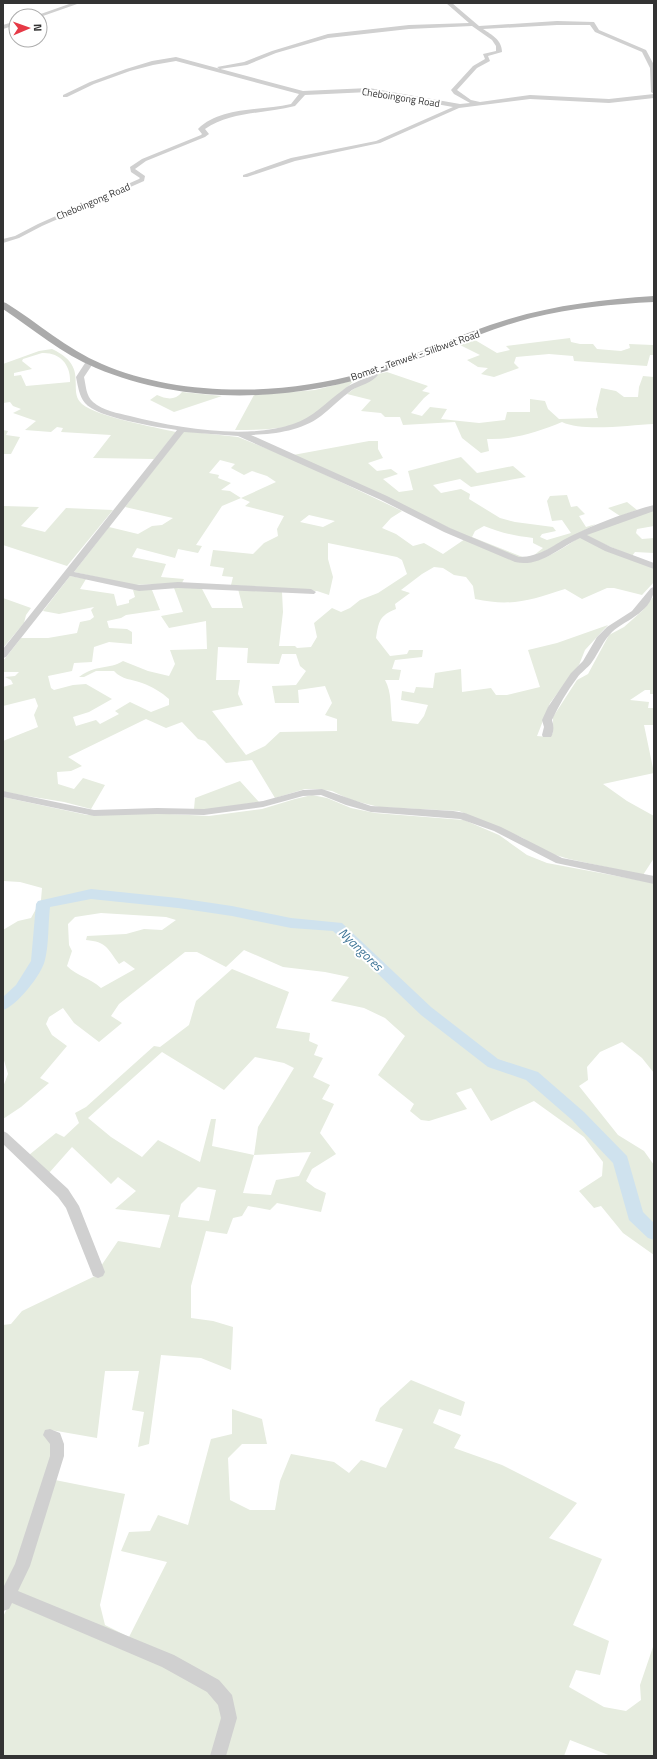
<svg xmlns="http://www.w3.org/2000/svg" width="657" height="1759" viewBox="0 0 657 1759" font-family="'Titillium Web',sans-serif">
	<rect width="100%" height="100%" fill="#fff"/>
	<!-- green -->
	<path fill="#e6ecdf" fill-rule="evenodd" d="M570,338l1,4 9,2h13l4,5 24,2 9,-3 -1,-4 24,1 1,-5v15h-4l-3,11 -73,-5 -1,-5 -24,-2 -33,3 -2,6 5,5 -25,9 -13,-3 7,-6 -10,-1 -11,-7 13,-5 -20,-10 15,-5 22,13 13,-3 -4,-4z
		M52,349c39,18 14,41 30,55 16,13 72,23 94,28l-22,27 -61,-1 18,-23 -50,-3 2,-4 -6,-1 -6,5 -26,-2 11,-9 -23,-8 8,-4 -8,-3 -3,-4 -7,1v-39l36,-13zM42,353c18,-1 29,12 28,29l-44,4 -5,-11 -7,1v-3l18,-4 -10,-8 1,-2z
		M387,372l41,14 -6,5 8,2 -6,5 -13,15 11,3 8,-9 17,2 -6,10 38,4 26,-3 2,-8h23v-13l15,2 3,8 11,10 39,-1 -2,-9 5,-21 15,3 8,6h14l1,-10 4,-11 11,1v47c-25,1 -71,8 -92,-2 -24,10 -49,18 -75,17l2,12 -8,2 -19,-15 -7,-16 -52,3 -3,-8h-15l-4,-4 -20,-2 10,-11 -24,-6 15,-11 13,-5 3,-4z
		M355,380c-16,14 -32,32 -50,41 -21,9 -48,9 -70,9l19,-35 61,-5z
		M182,392l40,4 -48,16 -24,-12 7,-5c9,4 18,6 25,-3z
		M3,430l5,1 -2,4 14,2 -9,17h-8z
		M184,431l54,6 50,20 114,54 -11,7 -9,10 14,6 17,12 11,-3 19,11 22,-15 63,23c20,-3 35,-14 52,-25l74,31v14l-12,13 -28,-7h-7l-25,11 -17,-10c-34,11 -53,18 -90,10l-2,-13 -7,-9 -12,-2 -11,-7 -9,-1 -12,7 -21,16 9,3 -15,11 1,5c-17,7 -17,12 -20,29l14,18 17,-2 2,-4h14l-1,7 -27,3 -3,9 9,1 -2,10h-14c7,13 5,25 7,41l26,3 6,-8 4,-11 -27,-5 1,-9 12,2 2,-6 17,1 2,-15 26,-4 1,23 29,-4 5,7h11l33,-8 -12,-37 29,-7 51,-18 -23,25 -6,15 -29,38 -13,33 12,1 4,-4v-16l24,-37 11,-6 21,-39 15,-8 18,-16 12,-15v98h-4v-4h-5l-15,10 19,2 -1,6h6v17h-10l10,48 -51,11 24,17 27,15v42l-11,17 -74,-16 -27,-8 -19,-13 -64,-27 -80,-4 -28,-7 -19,-9 -14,-2h-13l-30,9 -23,-38 -26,3 -21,-22 -7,-2 -16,-17 -16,6 -20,-9 -78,38 14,9 -11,5 -14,1 1,12 16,5 9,-11 22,7 -14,24 -27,-7 -61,-10v-51l35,-14 -4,-12 4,-9 -3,-8 -32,8v-19l10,-3 -2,-4 -6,-3 10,-1 4,-4h-16v-11l18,-23h27l29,-5 3,-11 10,-2 4,-3 -3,-7 3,-3 -35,7 -16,-3 27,-35 16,3 -6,10 34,5 3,12 12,-3v-3l6,-3 -2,-7h19l8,20 -34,5 -5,3 -14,3 2,7 18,1 5,3v12l-23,-2 -15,5 -2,15 -18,1 -2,8 -24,5 3,12 3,2 19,-5 13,-1 26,15 -23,13 -16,5 3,9 20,-6 4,4 19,-10 -4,-3 15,-9 21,10 18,-7v-6c-8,-7 -16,-12 -27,-16 -10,-4 -20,-3 -28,-12h-18l-12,6h-5c17,-13 30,-7 44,-16l25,10 21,5 6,-12 -5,-14 37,-1 -1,-28 -37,7 -8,-12 22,-4 -9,-24 27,-1 11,21h31l-5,-19 44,3 1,20 -4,34h16l2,2 14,-1 6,-10 -3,-14 18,-15 9,4 9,-4 10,-8 18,-7 29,-19 -5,-14 -5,-3 -69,-14v16l5,18 -4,18 -12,-4 -86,-6 2,-8 -11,-1 2,-8 -14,-2 3,-16 40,4 11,-11 14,-7 -1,-7 7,-13 -39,-10 5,-4 -9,-4 -19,8 -26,39 6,1 -4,7 -20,-4 -3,9 -38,-10 -5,9 34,7 -5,13 23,2 -2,4 -49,2 -59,-13 35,-45 29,7 14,-8 10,-1 11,-7 -48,-11zM220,460l15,4 -4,4 13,7 8,-4 15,5 9,6 -35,16 -11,-7 -9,-1 10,-7 -13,-5 1,-3 -10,-2zM309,515l26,6 -12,6 -23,-5zM218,647l30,1 -1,15 32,1 3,-10h14l4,12 6,5 -10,14 -24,1 3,17h24l-1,-13 27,-4 7,17 -7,12 12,4v12l-57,1 -15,14 -19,9 -34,-44 31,-6 -5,-11 2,-14h-24z
		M369,441h9v8l5,9 -15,5 9,8 14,-2 7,5 -15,5 16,13 14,-2 -5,-19 53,-14 16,16 36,-7 13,11 -55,10 -11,-8 -27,6 8,8 20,-4 9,5 -1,5 31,19 15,4 38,5 3,4 -14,3 -2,3 7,3 24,-7 -9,-13 -10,1 -5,-20 3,-5 17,-1 4,12 6,-1 8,8 -6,2 7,11 10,-3 -68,36 -19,-4 -216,-101zM484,526c17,7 31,10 49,12v5l10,5 -10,8 -8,2 -53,-21 3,-6z
		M627,502l10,8 -17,6 -12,-8z
		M3,506l36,1 -18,19 24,6 21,-24 47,2 -46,56 -64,-21z
		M654,510v16l-17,3 -1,4 6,6 12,-1v15l-19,-1 -3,4 -49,-21z
		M3,598l28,10 -5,7 -2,8 -21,25z
		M240,781l19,21 -49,7h-16l1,-11z
		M312,795l15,3 24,10 24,5 89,7 35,15 28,20 20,8 107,20v190l-12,-15 -20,-16 -22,10 -13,15 1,13 -9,6 39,49 26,16 10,14v90l-31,-22 -22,-27 -7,2 -15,-17 23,-15 1,-14 -19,-25 -50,-36 -43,20 -20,-33 -15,5 11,16 -38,12 -8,-1 -11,-9 4,-7 -36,-29 27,-39 -20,-18 -21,-10 -33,-7 18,-24 -24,-5 -42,-5 -39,-17 -18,17 -29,-15h-12l-66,52 -8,12 11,7 -23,19 -25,-19 -11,-15 -14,9 -3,7 6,11 15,11 -27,32 9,5 -28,24 -18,12v-32l5,-13 -5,-17v-127l15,-9 13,-3 10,-18 1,-12 -22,-6 -17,-1v-84l84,18 62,-2 60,3 53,-7 33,-10zM101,913l65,4 10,3 -14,10 -18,-1 -18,5 -39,2 -1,4c21,2 21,8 33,24l5,-3 11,8 -34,19c-11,-10 -24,-12 -34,-22l5,-15 -3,-6 -1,-21 7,-7z
		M232,969l57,23 -13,36 34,5 -1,8 9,4 -4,10 9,3 -10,19 17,8 -8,14 12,5 -14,29 16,21 -24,15 -6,12 9,7 11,5 -5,19 -44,-9 -7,7 -22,-4 -6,10 -9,2 -6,16 -21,-3 -15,55v32l22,3 20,6 -2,43 -30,-12 -40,-3 -12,89 -11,3 6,-35 -12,-2 7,-39h-34l-8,67 -46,-8 1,23 -32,104 -17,33v-265l8,-1 11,-13 71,-34 11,-3 -3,-8 17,-25 42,7 10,-33 -55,-6 21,-18 -18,-14 -7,7 -39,-37 -23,26 -20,-18 27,-22 8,4 15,-14 -4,-10 11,-6 68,-61 6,1 29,-22 7,-24zM162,1052l62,38 31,-33 29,6 10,5 -36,59 -4,28 -42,-9 4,-27h-5l-11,43 -42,-22 -16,17 -31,-20 -23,-19zM311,1152l-12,24 -23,4 -5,15 -28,-2 11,-38zM198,1187l18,3 -7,31 -31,-4 3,-13z
		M411,1380l54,22 -4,14 -22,-7 -6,14 28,12 -7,13 48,17 75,38 -28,35 53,21 -29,66 36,16 -9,34 -24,-5 -7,17 35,20 22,4 15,-11 -1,-15 14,-41v112h-43l-41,-16 -6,16h-561v-139l27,-58 25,-79 70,14 -25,111 5,20 24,12 38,-75 -46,-11 8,-19 21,-1 8,-16 30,10 23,-86 21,-5v-25l30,10 5,25h-25l-14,14 2,42 20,10h25l5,-29 11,-27 43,8 15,11 12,-13 25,8 17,-39 -28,-8 5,-13z"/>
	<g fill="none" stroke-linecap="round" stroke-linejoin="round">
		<!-- river -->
		<path fill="#cfe2ee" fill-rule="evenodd" d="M91,889l87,9 54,8 59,12 51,5 89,84 67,52 40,13 46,40 43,44 16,56 11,11v17l-6,-2 -19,-18 -16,-57 -41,-43 -46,-40 -38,-13 -67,-52 -88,-84 -42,-3 -59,-12 -54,-8 -87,-9 -41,8c-2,17 -1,36 -5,53 -3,14 -28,46 -42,50v-13l13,-12 15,-24 5,-57 2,-3z"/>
		<!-- minor -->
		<path fill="#d0d0d0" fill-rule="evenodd" d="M72,3h8l-40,14 -5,-1z
			M446,3h6l27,23 78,-5 37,1 5,8 47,20 8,15v29l-3,-2 -1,-24 -8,-16 -47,-20 -5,-7h-33l-74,4c9,6 19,11 19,23l-14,4 2,5 -13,7 -20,22 14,10 9,2 50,-7 79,4 45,-5v4l-45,5 -79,-4 -71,9 -79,35 -85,18 -48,16h-4v-2l48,-17 85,-17 77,-34 -84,-15 -64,3 -10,11c-31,8 -63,5 -90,23l4,5 -4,3 -59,24 -11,8 10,7 -1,5 -102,45 -23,12 -16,5v-4l12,-3 23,-12 101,-45 1,-1 -9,-6 -1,-5 12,-8 59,-24 1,-1 -4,-5c23,-23 63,-18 93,-25l8,-10 -123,-33 -23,4 -23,6 -36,13 -27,13h-4v-2l27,-13 36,-13 26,-8 24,-4 127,34 66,-3 91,16 10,-1 -16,-9 -3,-4 22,-24 12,-7 -2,-5 13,-3v-5l-4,-6 -20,-14 -63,3 -81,9 -52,15 -29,12 -27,4 -3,-2 27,-5 28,-11 56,-17 81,-9 60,-2z
			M16,21v4l-13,4v-4z
			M87,360h3l4,2 -10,15c2,9 2,19 9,25 10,9 25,11 37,14 47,12 116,24 163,8 20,-6 33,-22 50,-34 8,-7 18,-9 26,-15l1,-5h6l2,5c-6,8 -18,10 -26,15 -11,8 -21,18 -31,26 -20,15 -46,18 -70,19l136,61 63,32 69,29c22,0 35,-13 54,-22 25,-12 54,-23 81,-30v6l-67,24 24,12 43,16v6l-49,-18 -25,-13c-21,10 -41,30 -65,24l-71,-30 -63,-32 -143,-64 -54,-4 -110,140 65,13 39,-3 133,7 5,3 -2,2 -136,-6 -39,3 -69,-15 -64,81 -3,1v-9l174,-219c-20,-3 -80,-12 -92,-27 -6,-7 -7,-17 -9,-26z
			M654,587c0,24 -27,32 -42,45 -9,9 -13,20 -20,30 -4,6 -11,10 -15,16 -10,13 -18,27 -25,42 2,6 2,12 -1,17h-8l-1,-2 2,-8 -2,-7 6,-13 23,-34 12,-12 14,-24 10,-10 25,-16 19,-23z
			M322,789l49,17 82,5 12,2 36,14 61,31 92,18v8l-98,-21 -62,-32 -34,-12 -89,-7 -25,-7 -25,-10 -18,1 -40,11 -59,8 -47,-1 -63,2 -91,-19v-6l91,19 63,-2 47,1 59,-8 40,-11z
			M3,1131l4,2 61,56 11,17 26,66 -2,4 -5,2 -5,-2 -27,-68 -8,-11 -55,-53z
			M50,1429l10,4 4,11v12l-34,110 -12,25 156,64 45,25 13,15 5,23 -11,38h-16l11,-38 -3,-13 -11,-13 -45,-25 -150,-64 -3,6 -6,2v-23l12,-24 35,-108v-12l-7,-9 2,-5z"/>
		<!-- major -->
		<path fill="#ababab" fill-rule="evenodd" d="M654,296v6c-41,2 -82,6 -123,16 -50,13 -96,36 -145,53 -91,31 -200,35 -290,-3 -34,-14 -63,-39 -93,-59v-7l3,1c32,20 61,46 96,61 76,33 180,32 259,9 50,-15 97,-39 148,-54 47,-14 96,-20 145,-23z"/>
	</g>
	<g text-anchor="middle" stroke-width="4" stroke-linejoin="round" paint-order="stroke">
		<!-- far-street labels -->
		<g font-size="10" fill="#333" stroke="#fff">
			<text transform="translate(401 97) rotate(9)" y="4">Cheboingong Road</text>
			<text transform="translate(93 201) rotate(-23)" y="4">Cheboingong Road</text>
			<text transform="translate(415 355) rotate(-19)" y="4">Bomet - Tenwek - Silibwet Road</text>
		</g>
		<!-- water labels -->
		<g font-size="13" font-style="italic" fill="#3f7597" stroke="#fff">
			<text transform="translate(361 949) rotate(44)" y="5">Nyangores</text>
		</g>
	</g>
	<!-- border -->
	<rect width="657" height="1759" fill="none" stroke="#333333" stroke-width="8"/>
	<!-- north arrow -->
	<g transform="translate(28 28) rotate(88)"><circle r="19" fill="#ffffff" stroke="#adadad"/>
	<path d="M0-3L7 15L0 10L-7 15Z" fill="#e63946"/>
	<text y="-6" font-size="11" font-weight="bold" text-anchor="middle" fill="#333333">N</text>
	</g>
</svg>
